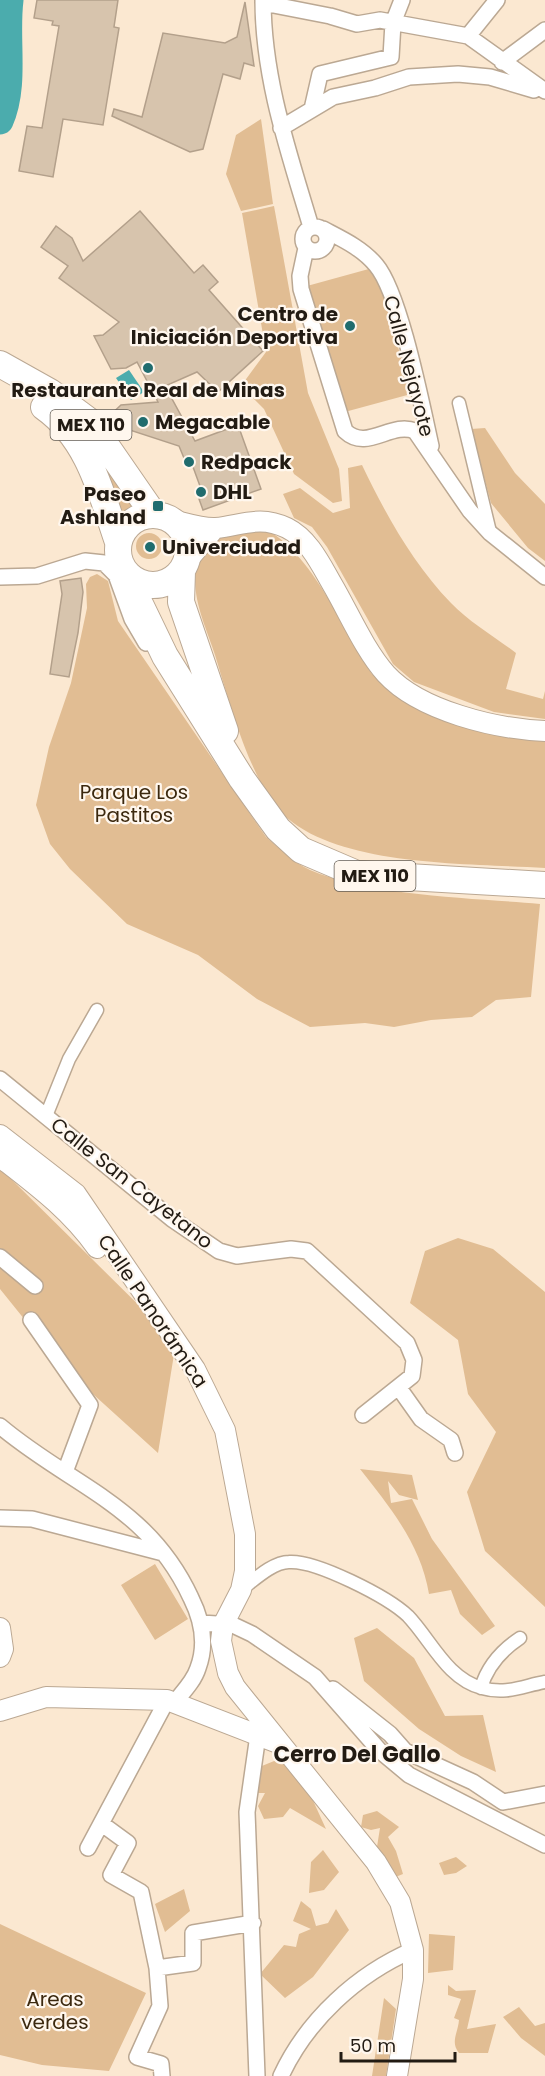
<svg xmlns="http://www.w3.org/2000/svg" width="545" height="2076" viewBox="0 0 545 2076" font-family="Poppins,sans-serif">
	<rect width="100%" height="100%" fill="#fbe8d1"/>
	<!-- green -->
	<path fill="#e1bd93" d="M261,119l12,85 -32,7 -15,-37 10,-39z
		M274,206l34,187 31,76 3,32 -9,2 -39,-29 -30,-65 -23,-23 25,-34 -24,-139z
		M376,267l35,127 -70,19 -34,-127z
		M485,428l30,45 30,31v57l-17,-13 -37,-45 -20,-74z
		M88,445l53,67 -15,8z
		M362,465c23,48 51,99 89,138 18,19 44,34 65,50l-10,36 37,10 2,-8v28l-51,-7 -80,-30 -21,-18 -66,-117 -15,-20 -18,-9 -11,-24 17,-6 33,25 17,-5 -2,-40z
		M265,529c47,24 78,100 107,145 43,46 114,52 173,61v133c-74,-5 -214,0 -266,-58 -31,-36 -50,-110 -64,-155 -9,-29 -29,-67 -15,-97 4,-9 14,-17 21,-25z
		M136 546a13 13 0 1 1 26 0a13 13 0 1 1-26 0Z
		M97,574l11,7 10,40 148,216c14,12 27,25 44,33 60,26 164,28 230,34l-9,93 -35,3 -24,17 -41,3 -37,7 -29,-4 -55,4 -53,-28 -59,-44 -71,-31 -57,-55 -20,-25 -14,-39 13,-58 22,-64 16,-75 -1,-24 4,-7z
		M0,1168l176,174 -18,111 -96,-87 -62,-77z
		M458,1238l35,11 52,43v315l-60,-56 -18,-59 29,-60 -28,-38 -10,-54 -48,-37 15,-52z
		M360,1469l52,6 6,25 -19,-5 -11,-14 3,22 21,-4 20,40 63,87 -13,9 -22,-21 -9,-24 -22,4c-8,-49 -39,-87 -69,-125z
		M155,1564l33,55 -33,21 -34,-55z
		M377,1628l37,30 31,58 38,-1 13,57 -35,-16 -42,-27 -55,-48 -10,-43z
		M279,1759l31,35 16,35 -36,-21 -7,9 -19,2 -6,-13 7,-13h-11l3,-25z
		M377,1811l22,16 -11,10 8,14 7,23 -10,4 -17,-25 4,-25 -9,2 -10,-3 2,-12z
		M323,1850l16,22 -15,18 -15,3 2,-31z
		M456,1857l11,9 -11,7 -12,2 -5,-12z
		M184,1889l6,22 -25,21 -10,-28z
		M301,1901l10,8 5,17 12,-3 8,-14 13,21 -36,47 -28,21 -25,-24 24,-29 12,2 3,-13 12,-5 -18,-8z
		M0,1924l146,69 -37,78 -67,-6 -42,-10z
		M429,1934l26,2 -2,34 -25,3z
		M448,1985l8,6 20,-1 -9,39 29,-5 -8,29h-29c-9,-11 -1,-20 0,-33l-5,-2 7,-19 -13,-4z
		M384,1998l12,11 -10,67h-14z
		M519,2007l16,19 10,-3v33l-24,-18 -18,-21z"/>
	<!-- water -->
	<path fill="#4bacad" d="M129,370l15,22 -13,8 -15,-22z"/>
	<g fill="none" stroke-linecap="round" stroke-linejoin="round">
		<!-- river -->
		<path stroke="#4bacad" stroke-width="27" d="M0,121c16,-36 5,-82 10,-121"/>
	</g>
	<!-- building -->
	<path fill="#d7c4ad" stroke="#b3a08b" stroke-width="1.5" d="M37,0h81l-4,27 5,1 -16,97 -40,-6 -10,58 -34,-6 8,-45 15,2 17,-102 -7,-1 1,-4 -19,-3z
		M245,2l9,64 -10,-3 -4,16 -17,-5 -20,75 -13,3 -78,-36 2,-7 28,8 21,-84 62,10 12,-6z
		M140,211l54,62 9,-8 15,17 -9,8 54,61 -45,41 -21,-20 -32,14 30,55 43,-16 23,64 -58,21 -4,-11 5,-2 -15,-41 -5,2 -5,-12 -49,-16 -10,9 -14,-20 15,-14 37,-3 -21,-40 -11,6 -15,1 -17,-33 9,-1 16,-13 -60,-44 9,-12 -27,-19 15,-21 16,12 11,23z
		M81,578l2,14 -5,41 -9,44 -19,-3 12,-80 -2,-13z"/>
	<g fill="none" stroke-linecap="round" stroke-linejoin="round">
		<defs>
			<path id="pedestrian" d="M459,403l31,129
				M46,1116l23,-57 28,-49
				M242,1589c12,-9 31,-27 47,-27 27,-2 99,35 119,54 23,24 39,63 74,72 24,7 41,-2 63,-6
				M481,1688c6,-21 21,-38 39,-50"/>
			<path id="minor" d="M263,0c0,79 26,153 48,227
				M263,3l67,13 27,8 23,-4 88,16 77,55
				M468,36l29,-36
				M502,62l43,-32
				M312,109l8,-35 71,-17 2,-34 9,-23
				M281,128l52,-31 42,-9 34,-11 49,-3 32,3 44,13
				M303 239a12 12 0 1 1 24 0a12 12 0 1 1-24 0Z
				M323,229c19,10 39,19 53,36 24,28 46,141 55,181
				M306,248l-6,28 1,13 44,142c22,21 46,-10 70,0l55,80 20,22 55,44
				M0,577l37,-1 48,-15 19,2 12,12 16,44 14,24
				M0,1079l172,140 47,32 18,5 54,-7 16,2 100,92 7,17 -2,16 -49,39
				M0,1257l35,29
				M31,1320l59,85 -25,67
				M399,1388l22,31 30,21 4,13
				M0,1426c71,60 148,79 191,172 11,22 16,46 7,70 -4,13 -15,24 -23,34
				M0,1518l32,1 131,34
				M201,1623l32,2 19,9 63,43 64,73 30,25 136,70
				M333,1689l57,45 15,17 68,31 30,20 42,-8
				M102,1824l26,19 -17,32 30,17 16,76 3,38 -23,51 24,7 1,12
				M88,1848l79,-148
				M157,1968l36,-5v-30l60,-10
				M257,2076l-10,-264 11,-77
				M281,2076c26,-56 76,-102 132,-126"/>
			<path id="tertiary" d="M172,520c13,3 31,9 44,8 27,-3 44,-13 71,0 22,11 34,37 45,56 17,29 32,65 54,90 34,37 110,55 159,57
				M187,561l28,-33
				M0,1135l76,59 119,175 30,61 20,104v37l-4,19 -18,35 -2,16 7,32 7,14 141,175 24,40 13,48v29l-16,97
				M0,1157c36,28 70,53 97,91
				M0,1628l3,21 -3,8
				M0,1711l46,-14 121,3 111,43"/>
			<path id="primary" d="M0,364l50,28 39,29 65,94
				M44,407c45,32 57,86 74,135
				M118 550a35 35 0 1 1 70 0a35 35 0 1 1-70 0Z
				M124,571l41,85 77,123 36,50 23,21 56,24 188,11
				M182,571l-1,31 44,129"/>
		</defs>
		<!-- pedestrian casing -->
		<use href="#pedestrian" stroke="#bba893" stroke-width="15"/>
		<!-- minor casing -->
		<use href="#minor" stroke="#bba893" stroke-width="18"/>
		<!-- tertiary casing -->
		<use href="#tertiary" stroke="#bba893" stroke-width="22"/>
		<!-- primary casing -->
		<use href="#primary" stroke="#bba893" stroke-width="28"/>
		<!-- pedestrian -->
		<use href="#pedestrian" stroke="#fff" stroke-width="12"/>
		<!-- minor -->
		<use href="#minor" stroke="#fff" stroke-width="15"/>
		<!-- tertiary -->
		<use href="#tertiary" stroke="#fff" stroke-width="20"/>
		<!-- primary -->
		<use href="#primary" stroke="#fff" stroke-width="26"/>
	</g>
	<!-- markers -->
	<g fill="#206c6e" stroke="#fff7ee" stroke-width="2">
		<circle cx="350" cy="326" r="6"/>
		<circle cx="148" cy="368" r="6"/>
		<circle cx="143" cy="422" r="6"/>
		<circle cx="189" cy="462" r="6"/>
		<circle cx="201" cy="492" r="6"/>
		<rect x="152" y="500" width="12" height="12" rx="3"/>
		<circle cx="150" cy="547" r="6"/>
	</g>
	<g text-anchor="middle" stroke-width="4.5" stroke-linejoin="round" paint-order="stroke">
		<!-- shield labels -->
		<g fill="#fff7ee" stroke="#645d55" stroke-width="1.5">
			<rect x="50.5" y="410" width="81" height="30" rx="4.5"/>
			<rect x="334.5" y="861" width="81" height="30" rx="4.5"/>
		</g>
		<g font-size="18" font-weight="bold" fill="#221b13">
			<text x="91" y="431">MEX 110</text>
			<text x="375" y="882">MEX 110</text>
		</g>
		<!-- poi labels -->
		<g font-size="20" font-weight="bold" fill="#221b13" stroke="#fff7ee" text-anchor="start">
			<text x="338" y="321" text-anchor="end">Centro de<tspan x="338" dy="23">Iniciación Deportiva</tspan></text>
			<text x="148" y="397" text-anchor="middle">Restaurante Real de Minas</text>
			<text x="155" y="429">Megacable</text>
			<text x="201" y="469">Redpack</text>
			<text x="213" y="499">DHL</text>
			<text x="146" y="501" text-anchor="end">Paseo<tspan x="146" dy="23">Ashland</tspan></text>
			<text x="162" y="554">Univerciudad</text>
		</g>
		<!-- street labels -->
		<g font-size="20" fill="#221b13" stroke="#fff7ee">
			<text transform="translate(409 366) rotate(75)" y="7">Calle Nejayote</text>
			<text transform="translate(132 1183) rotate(38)" y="7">Calle San Cayetano</text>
			<text transform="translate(153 1311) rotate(56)" y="7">Calle Panorámica</text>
		</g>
		<!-- park labels -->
		<g font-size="20" fill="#3c290f" stroke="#fff7ee">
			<text x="134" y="799">Parque Los<tspan x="134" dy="23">Pastitos</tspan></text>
			<text x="55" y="2006">Areas<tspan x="55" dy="23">verdes</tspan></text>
		</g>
		<!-- quarter labels -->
		<g font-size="22" font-weight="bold" fill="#221b13" stroke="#fff7ee">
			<text x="357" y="1762">Cerro Del Gallo</text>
		</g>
	</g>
	<!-- scale -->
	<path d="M341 2052v9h114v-9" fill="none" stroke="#221b13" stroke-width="3"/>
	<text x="350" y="2052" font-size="18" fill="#221b13" stroke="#fff7ee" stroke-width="4.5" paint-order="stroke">50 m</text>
</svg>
